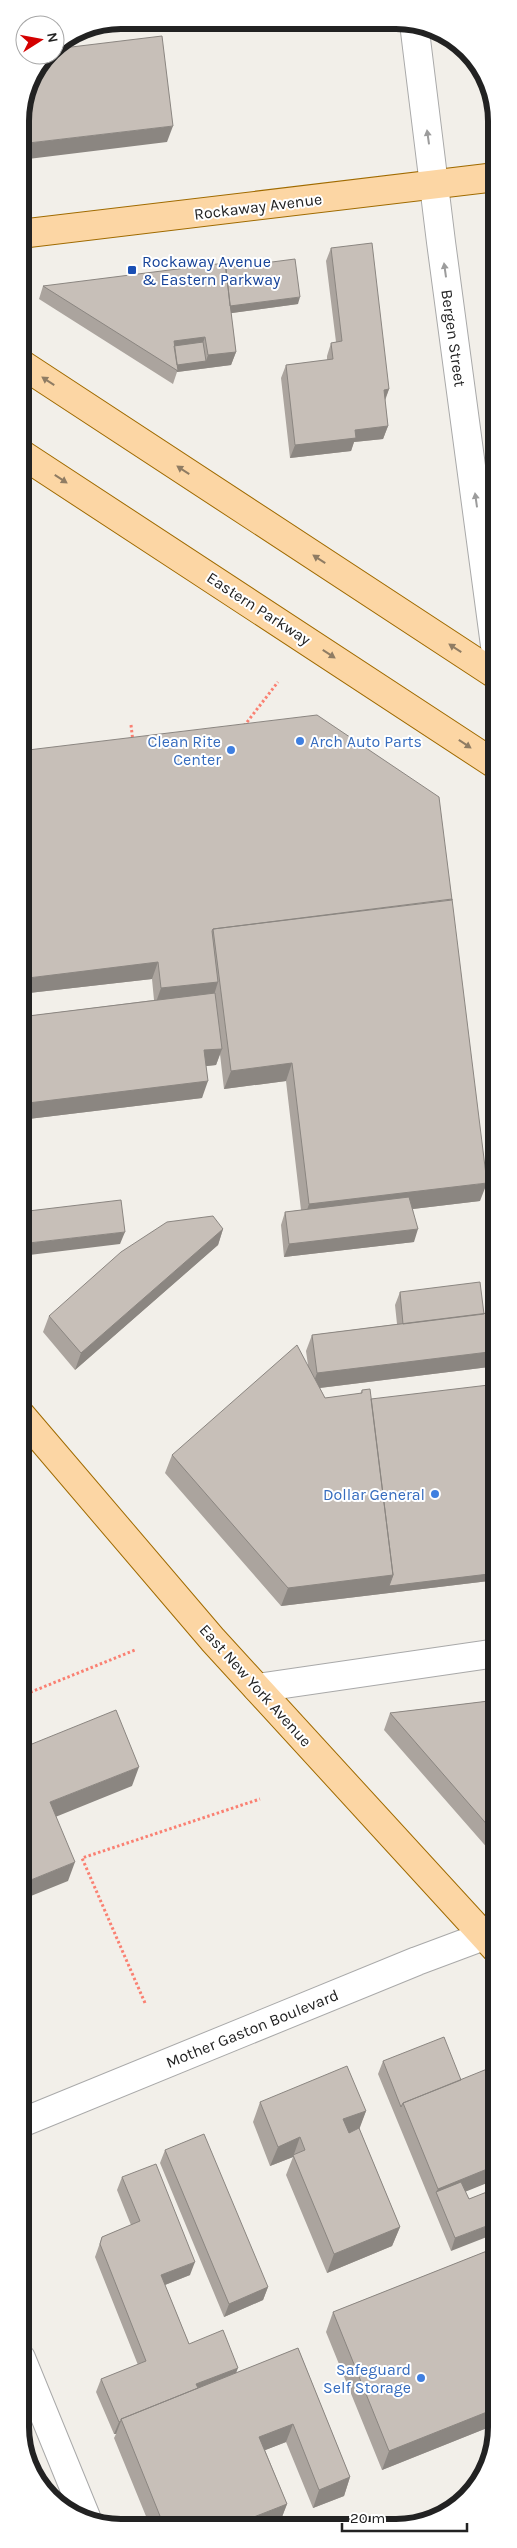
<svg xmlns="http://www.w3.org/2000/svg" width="517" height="2548" viewBox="0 0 517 2548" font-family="Karla,sans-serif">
	<rect width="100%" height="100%" fill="#f2efe9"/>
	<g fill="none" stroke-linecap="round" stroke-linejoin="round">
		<defs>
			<path id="minor" d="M414,23l27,219 55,411
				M257,1688l240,-35
				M21,2123l396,-162 67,-25
				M21,2358l65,159"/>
			<path id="major" d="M20,234l476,-57
				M20,363l476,312
				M20,453l476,312
				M21,1415l192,225 284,310"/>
		</defs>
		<!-- minor casing -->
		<use href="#minor" stroke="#a9a9a9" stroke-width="30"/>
		<!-- major casing -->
		<use href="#major" stroke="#a06b00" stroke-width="30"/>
		<!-- path -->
		<path stroke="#fa8072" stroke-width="3" stroke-dasharray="2.5 2.5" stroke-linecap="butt" d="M131,725l2,17
			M244,726l34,-44
			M21,1696l114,-46
			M145,2003l-63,-145 178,-59"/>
		<!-- minor -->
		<use href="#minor" stroke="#fff" stroke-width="28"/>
		<!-- major -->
		<use href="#major" stroke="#fcd6a4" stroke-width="28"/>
	</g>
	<!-- wall -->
	<path fill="#aba49e" d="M480,71l16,37 -12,1z
		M331,248l58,141 -4,12 3,25 -5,13 -29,3 -3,9 -61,7 -9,-80 5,-13 41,-5v-4l4,-13 5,-1 -10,-81z
		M226,268l72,36 -67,9 5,39 -5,13 -54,7 -4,12 -134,-85 4,-13z
		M317,715l163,486 -67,8 1,33 -130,15 -3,-32 4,-13 16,-2 -15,-129 -62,8 -4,-35 -4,11 -10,1 -4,32 -182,22v-103l134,-17 -2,-21 -132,15z
		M223,1229l-5,16 -143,125 -32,-38 6,-16z
		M400,1292l84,22 13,52 -177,22 5,10 35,-4 2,-4 9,9 126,181 -216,26 -116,-133 7,-18 136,-90 -2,-14 6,-16 85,-11 -2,-19z
		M497,1700v159l-113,-129 6,-17z
		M383,2061l78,18 36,100 -32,12 4,8 28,-11 -46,63 -73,-177z
		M260,2102l106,9 -7,17 41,99 -8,19 -65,27 -41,-98 7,-18 -23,9 -17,-44z
		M165,2150l103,137 -5,13 -39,17 -64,-154z
		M122,2177l68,98 -25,10 24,59 47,29 62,-25 52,129 -6,19 -31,12 -27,-66 -21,8 22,54 -7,18 -12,5 -118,-1 -36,-88 2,-4h-2l-18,-42 5,-13 37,-14 -43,-108 7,-20 29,-12 -14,-35z
		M497,2247v177l-115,46 -56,-138 7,-20z"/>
	<!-- shaded-wall -->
	<path fill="#8b8681" d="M490,94l6,14 -12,1z
		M173,126l-6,16 -147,18v-16z
		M300,297l-2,7 -73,10 2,-8z
		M205,337l-4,12 -28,4 1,-12z
		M236,352l-5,13 -54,7 -3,-7 32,-4 2,-6z
		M389,389l-5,13v-12z
		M388,426l-5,13 -29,3 -3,9 -61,7 5,-13 60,-15z
		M158,962l-6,17 -132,15v-15z
		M218,982l-5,16 -58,7 6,-17z
		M222,1049l-6,16 -18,2 6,-17z
		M292,1063l-6,18 -62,8 7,-18z
		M208,1081l-6,17 -182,22v-16z
		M487,1183l-7,18 -177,21 6,-18z
		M223,1229l-5,16 -143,125 6,-17z
		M418,1229l-4,13 -130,15 5,-13z
		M125,1232l-5,12 -99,12 -1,-12z
		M497,1351v15l-186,23 6,-16z
		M497,1573v7l-216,26 7,-18 105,-13z
		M139,1767l-7,19 -89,36 7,-20z
		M75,1862l-7,19 -47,19v-16z
		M366,2111l-7,19 -23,9 7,-20z
		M300,2137l-7,20 -23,9 8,-19z
		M497,2165v14l-57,23 -4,-10 2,-3z
		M497,2222v11l-46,18 4,-13z
		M400,2227l-8,19 -65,27 7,-19z
		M195,2262l-5,13 -33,13 4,-13z
		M268,2287l-5,13 -39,17 5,-13z
		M238,2368l-5,13 -112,39 75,-36z
		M497,2408v16l-115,46 7,-19z
		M121,2421l-5,13h-2l5,-12z
		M293,2424l-7,18 -33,13 6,-18z
		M350,2477l-6,19 -31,12 6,-18z
		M287,2504l-7,18 -12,5 -37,-1z"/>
	<!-- building -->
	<path fill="#c7bfb8" stroke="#8b8681" d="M162,36l11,90 -153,18v-30l8,-32 18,-27h9v-6z
		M372,243l17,146 -5,1 4,36 -33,4 1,8 -61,7 -9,-80 47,-6 -2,-16 11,-2 -11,-93z
		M295,259l5,38 -70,9 -4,-38z
		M225,263l11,89 -28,3 -3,-18 -31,4 4,30 -135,-85z
		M203,342l3,19 -29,4 -3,-19z
		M317,715l122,82 13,103 -239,29 -1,2 6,51 -57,6 -3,-26 -138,17v-228z
		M452,899l35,284 -178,21 -17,-141 -61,8 -18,-142z
		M215,993l7,56 -18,1 4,31 -188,23v-87z
		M409,1197l9,32 -129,15 -4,-32z
		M121,1200l4,32 -105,12v-32z
		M213,1216l10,13 -142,124 -32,-37 72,-64 46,-30z
		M480,1282l4,32 -81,10 -3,-32z
		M496,1312l1,39 -180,22 -5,-38z
		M297,1345l28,53 37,-5v-3l8,-1 23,186 -105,13 -116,-133z
		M497,1384v189l-108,13 4,-11 -22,-176z
		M497,1700v136l-107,-123z
		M116,1710l23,57 -89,35 25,60 -54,22v-153l6,15z
		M444,2037l17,43 -58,23 -2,4 -18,-46z
		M497,2065v100l-59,24 -35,-86z
		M347,2066l19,45 -23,8 6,14 10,-5 41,99 -66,27 -41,-99 12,-5 -5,-13 -22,10 -18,-45z
		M204,2134l64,153 -39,17 -64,-154z
		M156,2164l39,98 -34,13 28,69 34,-14 15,38 -42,16 2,4 -77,31v2l-2,1 -18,-43 45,-18 -46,-117 2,-7 38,-16 -18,-44z
		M461,2182l8,17 28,-11v34l-42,16 -19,-46z
		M497,2247v161l-108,43 -56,-139z
		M298,2348l52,129 -31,13 -26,-66 -34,13 28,67 -56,22h-67l-43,-107z"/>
	<!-- one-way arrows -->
	<defs><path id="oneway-solid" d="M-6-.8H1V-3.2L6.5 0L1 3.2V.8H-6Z" transform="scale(1.25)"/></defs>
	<g fill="#9c9c9c">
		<use href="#oneway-solid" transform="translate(428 137) rotate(-98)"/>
		<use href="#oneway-solid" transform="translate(445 270) rotate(-98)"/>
		<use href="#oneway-solid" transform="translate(476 500) rotate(-98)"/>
	</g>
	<g fill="#8f7c63">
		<use href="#oneway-solid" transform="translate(48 381) rotate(-147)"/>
		<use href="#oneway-solid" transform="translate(183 470) rotate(-147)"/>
		<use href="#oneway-solid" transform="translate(61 479) rotate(33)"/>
		<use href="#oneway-solid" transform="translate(319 559) rotate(-147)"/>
		<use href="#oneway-solid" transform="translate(455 648) rotate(-147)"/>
		<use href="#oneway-solid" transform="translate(329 654) rotate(33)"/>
		<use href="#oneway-solid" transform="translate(465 744) rotate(34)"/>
	</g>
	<!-- markers -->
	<rect fill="#1a4fb4" stroke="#fff" stroke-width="2" x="127" y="265" width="10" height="10" rx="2.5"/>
	<g fill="#3f7fe0" stroke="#fff" stroke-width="2">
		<circle cx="300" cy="741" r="5"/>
		<circle cx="231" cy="750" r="5"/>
		<circle cx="435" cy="1494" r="5"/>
		<circle cx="421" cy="2378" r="5"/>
	</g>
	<g text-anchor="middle" stroke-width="4" stroke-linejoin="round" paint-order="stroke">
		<!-- street labels -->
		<g font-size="16" fill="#222" stroke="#fff">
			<text transform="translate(258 206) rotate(-7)" y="6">Rockaway Avenue</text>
			<text transform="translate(454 338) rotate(82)" y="6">Bergen Street</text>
			<text transform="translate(259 608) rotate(33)" y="6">Eastern Parkway</text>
			<text transform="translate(256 1685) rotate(48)" y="6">East New York Avenue</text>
			<text transform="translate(252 2028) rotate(-22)" y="6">Mother Gaston Boulevard</text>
		</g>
		<!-- transit labels -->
		<g font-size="16" fill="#164399" stroke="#fff" text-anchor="start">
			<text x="142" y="267">Rockaway Avenue<tspan x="142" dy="18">&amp; Eastern Parkway</tspan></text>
		</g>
		<!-- shop labels -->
		<g font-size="16" fill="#366cbe" stroke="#fff" text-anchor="end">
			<text x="221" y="747">Clean Rite<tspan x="221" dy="18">Center</tspan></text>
			<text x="310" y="747" text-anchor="start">Arch Auto Parts</text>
			<text x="425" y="1500">Dollar General</text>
			<text x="411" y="2375">Safeguard<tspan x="411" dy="18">Self Storage</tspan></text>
		</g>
	</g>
	<!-- crop -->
	<path d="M0 0H517V2548H0ZM121 29H396A92 92 0 0 1 488 121V2427A92 92 0 0 1 396 2519H121A92 92 0 0 1 29 2427V121A92 92 0 0 1 121 29Z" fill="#fff" fill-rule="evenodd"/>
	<path fill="none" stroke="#222" stroke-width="6" d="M121 29H396A92 92 0 0 1 488 121V2427A92 92 0 0 1 396 2519H121A92 92 0 0 1 29 2427V121A92 92 0 0 1 121 29Z"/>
	<!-- north arrow -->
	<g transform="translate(40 40) rotate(79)"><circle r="24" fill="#ffffff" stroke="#a7a7a7"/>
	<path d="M0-4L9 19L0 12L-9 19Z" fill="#d40000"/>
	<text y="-8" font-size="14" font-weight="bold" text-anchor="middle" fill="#222222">N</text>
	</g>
	<!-- scale -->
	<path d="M342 2523v8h125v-8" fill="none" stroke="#222222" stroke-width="2.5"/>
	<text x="350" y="2523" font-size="15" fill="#222222" stroke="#ffffff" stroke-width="4" paint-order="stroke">20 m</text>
</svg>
